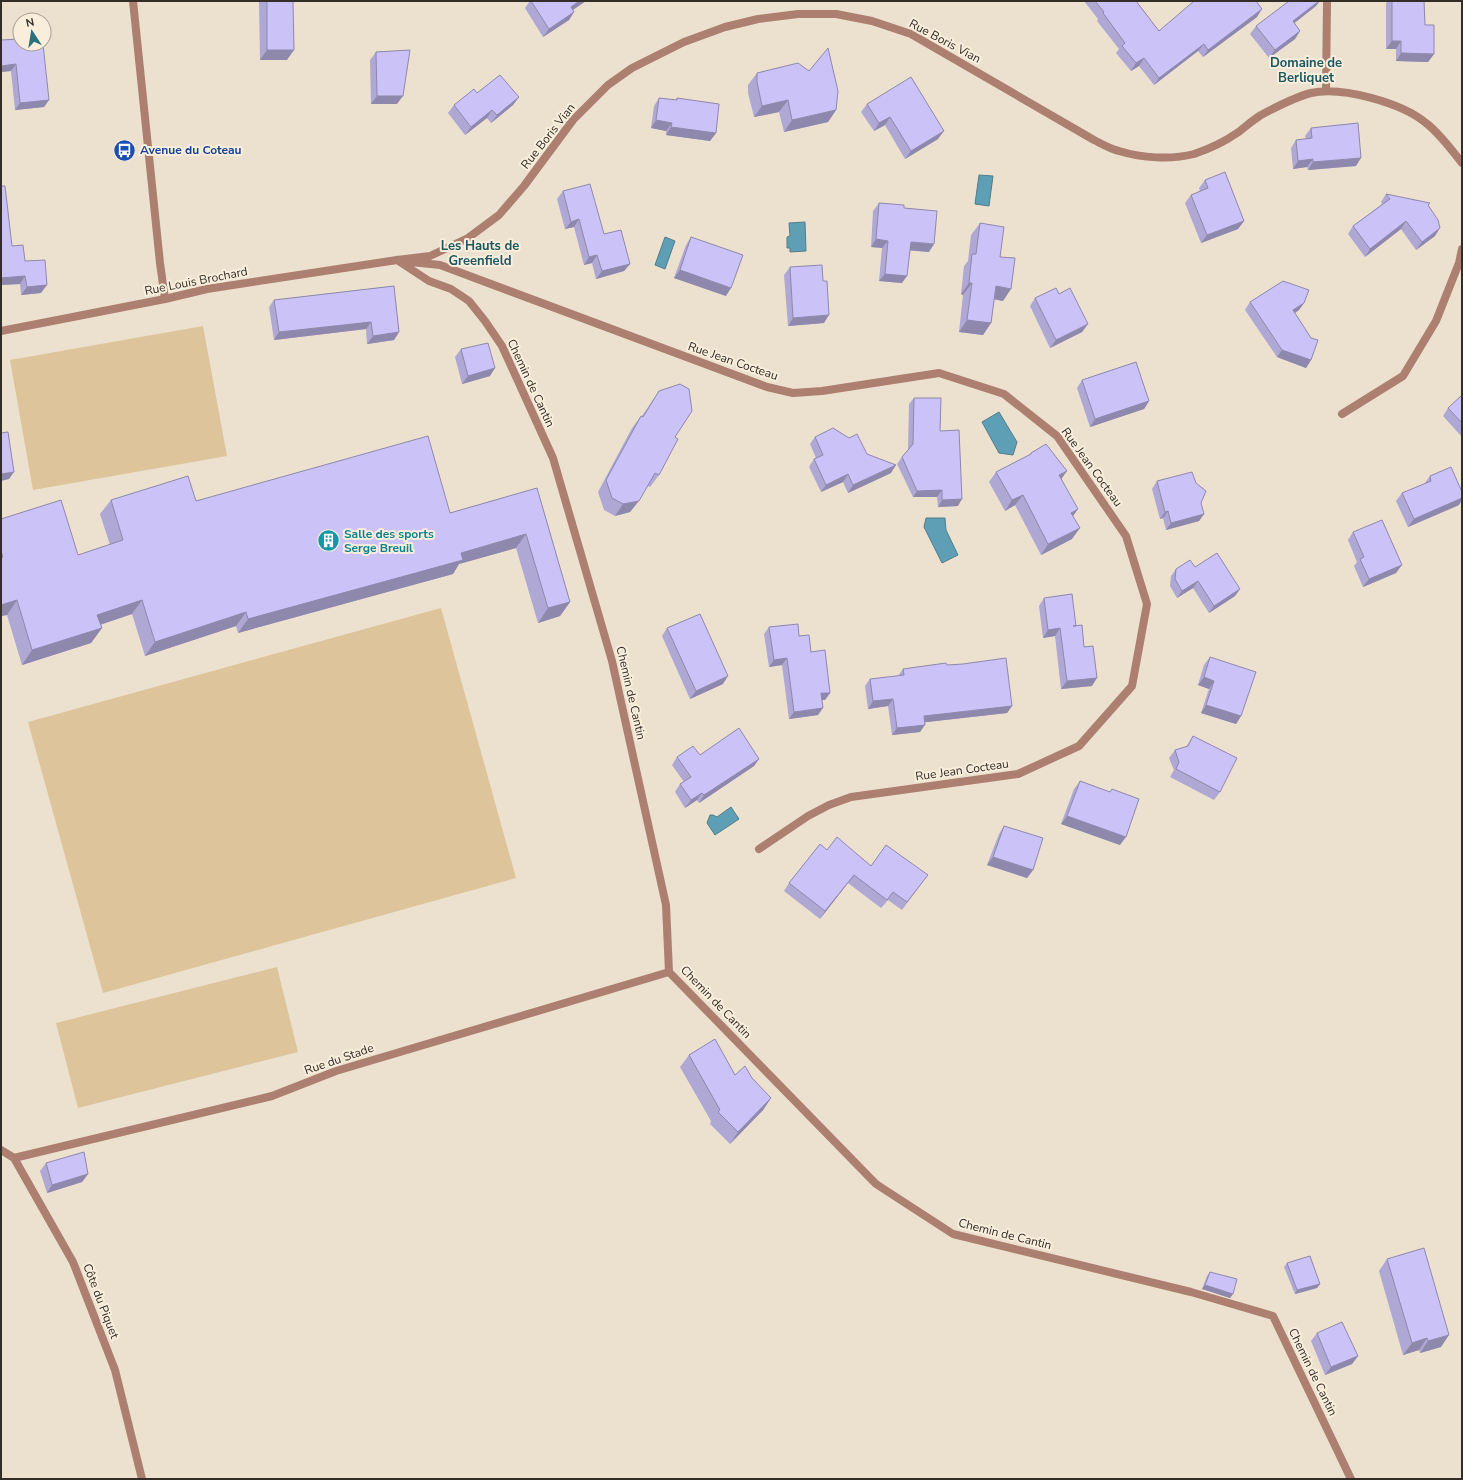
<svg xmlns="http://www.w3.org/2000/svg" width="1463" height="1480" viewBox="0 0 1463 1480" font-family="'Nunito Sans',sans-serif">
	<rect width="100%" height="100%" fill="#ece1cf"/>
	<!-- green -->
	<path fill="#dec49a" d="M203,326l24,130 -194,34 -23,-130z
		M441,608l75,270 -413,115 -75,-271z
		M277,967l21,85 -220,56 -22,-85z"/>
	<!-- water -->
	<path fill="#5f9fb5" stroke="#527d8a" d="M979,175l14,1 -4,30 -14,-2z
		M805,222l1,29 -16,1v-4h-3v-11l3,-1 -1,-13z
		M665,237l10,4 -10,28 -10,-4z
		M999,412l18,30 -4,13 -14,-2 -17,-31z
		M926,518h19l1,12 12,25 -16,8 -18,-36z
		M731,807l8,12 -24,16 -8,-12 3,-8h3l4,2z"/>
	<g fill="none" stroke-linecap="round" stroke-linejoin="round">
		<!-- minor -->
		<path stroke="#ac7f70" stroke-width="8" d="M133,1l27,262 5,36
			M1326,91l1,-90
			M397,260l32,21 22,8 18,12 16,20 17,25 51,112 59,203 54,244 3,67 207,212 77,50 238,58 82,24 78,163
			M411,262l29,3 327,122 26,6 29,-2 117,-18 65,21 53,42 69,100 21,68 -15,82 -53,60 -61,28 -167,23 -22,8 -21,11 -49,33
			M1,331l164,-32 42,-10 190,-29 33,-4 38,-18 31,-23 25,-29 49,-66 35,-35 24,-17 52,-26 41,-15 33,-8 40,-5h38l36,7 39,13 183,106c8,4 16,9 25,11 23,7 52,9 75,3 15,-5 30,-12 43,-21 8,-6 16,-13 24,-18 15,-8 34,-18 50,-22 31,-7 91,10 115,30 14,11 25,26 36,40
			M1342,414l61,-38 33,-55 23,-58 3,-14
			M1,1150l13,8 59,104 42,108 27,109
			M14,1158l258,-62 64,-25 333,-99"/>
	</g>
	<!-- wall -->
	<path fill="#afa7d4" d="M259,1h34l-6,59h-27z
		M530,1h56l-13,9 1,2 -5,8 -26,17 -18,-29z
		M1084,1h52l23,30 98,-14 -54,40 -5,-6 -44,34 -15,-19 -8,5 -15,-18 3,-4 -22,-28 1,-2z
		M1372,1h52l1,24 9,29 -6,8 -32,-1v-12h-10v-46l1,-1h-15z
		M1316,6l-22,17 6,8 -5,8 -26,19 -19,-24 6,-8z
		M1,40l48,60 -5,7 -29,3 -4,-39 -10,1z
		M376,52l21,52h-26l-1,-44z
		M757,73l79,37 -8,12 -44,10 -5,-20 -25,5 -6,-24v-8z
		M477,93l42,4 -6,8 -22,18 -4,-5 -22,17 -17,-22 6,-8z
		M659,98l17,2 1,-2 39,35 -6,8 -44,-6v-4l-15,-3 3,-22z
		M867,104l71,35 -33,20 -20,-34 -11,6 -13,-19z
		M1311,128l45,38 -48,4 -1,-3 -14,2 -2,-21 5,-8 10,-1 -1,-3z
		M1205,180l39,41 -6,8 -37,14 -16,-40 6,-8 9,-4 -1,-3z
		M1,186l11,60 13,15 16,32 -20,2 -1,-11 -19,1z
		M563,191l41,43 26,30 -6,7 -28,8 -4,-16 -8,2 -10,-38 -9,2 -8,-30z
		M1386,194l42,12 7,30 -19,14 -15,-21 -36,28 -17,-23 5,-8 29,-22 -1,-2z
		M879,203l25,5 25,44 -19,-2 -8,33 -23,-2 3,-33 -11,-1 2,-36z
		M980,223l20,34 3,44 -9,-2 -3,24 -8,12 -24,-3 4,-37 -2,-1 3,-28 4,-5 3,-26z
		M691,237l35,59 -52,-18 12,-33z
		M790,267l33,14 1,42 -36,3 -4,-51z
		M394,286l5,46 -5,8 -27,4 -1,-15 -92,11 -5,-33 5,-7z
		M1059,294l29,30 -6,8 -32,16 -20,-42 5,-8z
		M1250,302l54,1 -5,7 -4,3 16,47 -5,8 -29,-11 -32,-47z
		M461,349l29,27 -28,8 -7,-27z
		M1082,380l67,21 -5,8 -54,18 -13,-39z
		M659,391l16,46 -16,38 -9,12 -2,-1 -18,26 -15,4 -11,-6 -6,-18 34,-64 9,-12h1z
		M1462,395v42l-19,-21 5,-8z
		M914,398l44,108 -20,1 -1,-10h-24l-16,-33 5,-7 6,-7 1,-46z
		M815,437l52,17 24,19 -43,20 -5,-11 -22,10 -12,-25 5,-8 2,-1 -6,-14z
		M1031,453l30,26 12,37 -1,23 -31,16 -26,-50 -10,6 -16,-29 7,-10 33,-17z
		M1430,476l29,29 -51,22 -12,-26 6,-8 22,-9z
		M1157,481l47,33 -5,7 -33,9 -3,-12 -3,1 -8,-30z
		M537,488l33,114 -10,14 -22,7 -22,-75 -57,16 -6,10 -215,59 -2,-7 -91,30 -13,-42 -32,11 2,3 -11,15 -69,22 -15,-50 -6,1v-97l77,36 32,-10 -10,-31 11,-14 85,1 254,12z
		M1353,532l43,41 -33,14 -9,-21 3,-4 -9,-22z
		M1176,569l64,20 -5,7 -26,17 -16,-25 -16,10 -7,-12 1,-10z
		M1044,598l32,28 8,21 8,39 -31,3 -6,-53 -12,2 -4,-32z
		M769,627l30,9 12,16 19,41 -5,7h-3l-4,15 -29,4 -7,-54 -13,2 -5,-33z
		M667,628l56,56 -33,15 -28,-63z
		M1210,657l31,59 -5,8 -35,-11 8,-24 -11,-4 6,-20z
		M947,665l65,41 -5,7 -82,9 -5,10 -28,3 -4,-29 -20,3 -3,-23 5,-7 28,-3 5,-7z
		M1193,736l27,56 -6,8 -44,-23 4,-7 -5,-12 6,-8 11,-3z
		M700,755l59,4 -5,7 -55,37 -2,-3 -12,8 -10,-16 5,-8 4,-2 -12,-17 5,-8z
		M1080,781l30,11 2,-3 8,56 -59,-21 13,-35z
		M1004,826l29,44 -6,8 -40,-13 12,-31z
		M827,850l44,16 57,9 -26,35 -14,-10 -7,8 -33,-25 -28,36 -36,-28 5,-8z
		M689,1055l46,20 17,3 19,20 -8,12 -33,34 -20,-20 1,-3 -31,-54z
		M46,1163l42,11 -6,8 -35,11 -7,-22z
		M1387,1259l54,88 -21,6 -1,-3 -16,5 -24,-84z
		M1287,1263l33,21 -3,4 -22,6 -11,-27z
		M1210,1272l23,22 -3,4 -28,-9 5,-13z
		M1317,1333l41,23 -6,8 -27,11 -14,-34z"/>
	<!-- shaded-wall -->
	<path fill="#8e88ad" d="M579,1h7l-21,14 6,-8z
		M1319,1h1l-4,5 -29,23 6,-8z
		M1373,1h14v1h-15z
		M1262,9l-5,8 -54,40 5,-7z
		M574,12l-5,8 -26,17 6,-8z
		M1300,31l-5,8 -26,19 6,-8z
		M1392,41h9l-5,8h-10z
		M1204,44l-6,7 -44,34 5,-7z
		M267,50h27l-7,10h-27z
		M1401,53l33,1 -6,8 -32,-1z
		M1144,58l-5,8 -8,5 5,-8z
		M16,64l-5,7 -10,1v-6z
		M377,96h26l-6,8h-26z
		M519,97l-6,8 -22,18 6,-8z
		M49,100l-5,7 -29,3 5,-7z
		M788,100l-9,12 -25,5 8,-11z
		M492,110l-5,8 -22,17 6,-8z
		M836,110l-8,12 -44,10 8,-12z
		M890,117l-5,8 -11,6 5,-8z
		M656,120l16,3 -6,8 -15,-3z
		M671,127l45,6 -6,8 -44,-6z
		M944,131l-6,8 -33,20 6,-8z
		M1361,158l-5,8 -48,4 5,-8z
		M1313,159l-6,8 -14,2 5,-8z
		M579,219l-5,8 -9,2 6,-7z
		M1244,221l-6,8 -37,14 6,-8z
		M1406,221l-5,8 -36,28 5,-8z
		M1440,228l-5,8 -19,14 6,-8z
		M876,239l12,2 -6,7 -11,-1z
		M911,242l23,2 -5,8 -24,-2z
		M597,255l-5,8 -8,2 5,-8z
		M630,264l-6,7 -28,8 6,-8z
		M680,270l51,18 -5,8 -52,-18z
		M885,274l22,2 -5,7 -23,-2z
		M25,276l-5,8 -19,1v-7z
		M969,283h3l-9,12 -2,-1z
		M47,285l-6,8 -20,2 6,-8z
		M996,286l15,3 -8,12 -15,-3z
		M1304,303l-5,7 -12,8 6,-8z
		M829,315l-5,8 -36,3 5,-8z
		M967,320l24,3 -8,12 -24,-3z
		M371,322l-5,7 -92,11 5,-8z
		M1088,324l-6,8 -32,16 6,-8z
		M399,332l-5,8 -27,4 6,-8z
		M1282,350l29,10 -5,8 -29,-11z
		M495,368l-5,8 -28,8 6,-8z
		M1149,401l-5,8 -54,18 5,-8z
		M896,465l-5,8 -43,20 5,-8z
		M1067,471l-7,10 -1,-6z
		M14,472l-5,7 -8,2v-7z
		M848,474l-5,8 -22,10 5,-7z
		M942,490l-5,7h-24l4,-6z
		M1023,495l-8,10 -10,6 7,-11z
		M1462,498v2l-3,5 -51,22 6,-8z
		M962,499l-4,7 -20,1 4,-7z
		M639,501l-9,11 -15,4 8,-12z
		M1078,509l-7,10v-6z
		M1168,511l-5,7 -3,1 5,-7z
		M1204,514l-5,7 -33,9 5,-7z
		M1080,528l-8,11 -31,16 7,-11z
		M526,534l-10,14 -57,16 -6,10 -215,59 10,-14 213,-66z
		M1402,565l-6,8 -33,14 6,-8z
		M1198,581l-5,7 -16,10 5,-7z
		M1240,589l-5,7 -26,17 5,-7z
		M17,600l-10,15 -6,1v-11z
		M142,600l-10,14 -45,15 10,-14z
		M570,602l-10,14 -22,7 10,-15z
		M246,612l-10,14 -91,30 10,-14z
		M102,628l-11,15 -69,22 10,-15z
		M1060,628l-5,8 -12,2 5,-8z
		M787,658l-5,7 -13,2 5,-7z
		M728,676l-5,8 -33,15 6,-8z
		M1204,677l10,4 -5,8 -11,-4z
		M1097,678l-5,8 -31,3 6,-8z
		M821,693h9l-5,7h-9z
		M893,699l-5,7 -20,3 5,-8z
		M1206,705l35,11 -5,8 -35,-11z
		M1012,706l-5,7 -88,10 5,-7z
		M823,708l-5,7 -29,4 5,-7z
		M925,725l-5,7 -28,3 5,-7z
		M759,759l-5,7 -55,37 5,-8z
		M702,793l-5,7 -12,8 6,-8z
		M1067,816l59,21 -6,8 -59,-21z
		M993,857l40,13 -6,8 -40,-13z
		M854,875l-6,8 -28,36 5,-8z
		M771,1098l-8,12 -33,34 8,-12z
		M88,1174l-6,8 -35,11 5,-8z
		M1320,1284l-3,4 -22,6 2,-4z
		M1205,1285l28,9 -3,4 -28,-9z
		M1449,1335l-8,12 -21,6 8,-12z
		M1427,1338l-8,12 -16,5 9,-12z
		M1358,1356l-6,8 -27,11 6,-8z"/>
	<!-- building -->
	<path fill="#cbc2f7" stroke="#8e88ad" d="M267,1h26l1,49h-27z
		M531,1h48l-8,6 3,5 -25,17z
		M1095,1h41l23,30 35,-30h62l6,8 -54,41 -4,-6 -45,34 -15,-20 -8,5 -14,-17 3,-3 -22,-30 1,-1z
		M1289,1h30l-26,20 7,10 -25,19 -19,-24z
		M1392,1h32l1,24h9v29l-33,-1v-12h-9z
		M20,39v5h23l6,56 -29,3 -4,-39 -15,2v-26z
		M828,48l10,43 -2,19 -44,10 -4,-20 -26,6 -5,-24v-9l41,-10 11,8z
		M410,50l-7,46h-26l-1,-44z
		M500,75l19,22 -22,18 -5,-5 -21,17 -17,-22 20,-16 3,4z
		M911,77l33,54 -33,20 -21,-34 -11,6 -12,-19z
		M659,98l18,2v-2l42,6 -3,29 -45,-6 1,-4 -16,-3z
		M1358,123l3,35 -48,4v-3l-15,2 -2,-21 16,-2 -1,-10z
		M1225,172l19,49 -37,14 -16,-40 17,-7 -3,-8z
		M590,184l14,50 17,-4 9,34 -28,7 -5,-16 -8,2 -10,-38 -8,3 -8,-31z
		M1,186h4l7,60 11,-1 2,16 20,-1 2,25 -20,2 -2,-11 -24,2z
		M1386,194l44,9 -2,2 10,15 2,8 -18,14 -16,-21 -36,28 -17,-23 37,-27z
		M879,203l25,2v3l33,3 -3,33 -23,-2 -4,34 -22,-2 3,-33 -12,-2z
		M980,223l24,4 -4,30 15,1 -4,31 -15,-3 -5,37 -24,-3 5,-37h-3l3,-29h4z
		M691,237l52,18 -12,33 -51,-18z
		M822,265l1,16h4l2,34 -36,3 -3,-51z
		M1283,281l26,9 -5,13 -11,7 18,28 7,2 -7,20 -29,-10 -32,-48z
		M394,286l5,46 -26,4 -2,-14 -92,10 -5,-32z
		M1056,288l3,6 11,-6 18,36 -32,16 -21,-42z
		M488,343l7,25 -27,8 -7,-27z
		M1136,362l13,39 -54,18 -13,-39z
		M680,384l9,5 3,22 -17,26 3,2 -19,36 -4,-2 -16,28 -16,3 -11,-6 -6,-18 35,-64 2,1 16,-26z
		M1462,395v28l-14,-15z
		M914,398h27l-1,33 19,-1 3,69 -20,1v-10l-25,1 -15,-34 11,-13z
		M833,428l16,10 8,-4 10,20 29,11 -43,20 -5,-11 -22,11 -12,-26 9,-4 -8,-18z
		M8,432l6,40 -13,2v-41z
		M428,436l22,77 87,-25 33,114 -22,6 -22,-74 -65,19 2,7 -215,59 -2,-7 -91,30 -13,-42 -45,15 5,13 -70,22 -15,-50 -16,5v-47l2,-1 -2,-6v-32l60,-19 17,55 45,-15 -12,-40 77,-24 8,25z
		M1046,444l21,27 -8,4 19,34 -7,4 9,15 -32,16 -25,-49 -11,5 -16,-28 35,-18v-1z
		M1451,467l11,25v6l-48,21 -12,-26 29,-12 -1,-5z
		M1192,472l4,11 10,8 -5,12 3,11 -33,9 -3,-12 -3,1 -8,-31z
		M1382,520l20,45 -33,14 -9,-20 4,-2 -11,-25z
		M1217,553l23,36 -26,17 -16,-25 -16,10 -7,-12 1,-10 14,-9 5,7z
		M1072,594l4,32h-3l9,-1 2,22 9,-1 4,32 -30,3 -7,-53 -12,2 -4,-32z
		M700,614l28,62 -32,15 -29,-63z
		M798,624l1,12 10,-1 2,17 14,-2 5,43h-9l2,15 -29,4 -7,-54 -13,2 -5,-33z
		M1210,657l46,15 -15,44 -35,-11 8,-24 -10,-4z
		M1006,658l6,48 -88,10 1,9 -28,3 -4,-29 -20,2 -3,-22 34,-4 -1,-6 43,-6 1,2 16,-1z
		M739,728l20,31 -55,36 -2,-2 -11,7 -11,-16 11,-7 -14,-20 16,-11 7,9z
		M1193,736l44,22 -17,34 -44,-23 3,-7 -4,-12 13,-4z
		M1080,781l30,11 2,-3 27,10 -13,38 -59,-21z
		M1004,826l39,12 -10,32 -40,-13z
		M837,837l34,29 15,-21 42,30 -21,27 -14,-10 -6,8 -33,-25 -29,36 -36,-28 31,-39 7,6z
		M715,1039l20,36 10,-9 7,12 19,20 -33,34 -20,-20 2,-2 -31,-55z
		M84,1152l4,22 -36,11 -6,-22z
		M1424,1248l25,87 -21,6 -1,-3 -15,5 -25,-84z
		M1310,1256l10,28 -23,6 -10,-27z
		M1210,1272l27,7 -4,15 -28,-9z
		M1342,1322l16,34 -27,11 -14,-34z"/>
	<!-- icons -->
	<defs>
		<symbol id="bus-disc" viewBox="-11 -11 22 22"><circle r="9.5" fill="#1a4fb4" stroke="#f9eedc"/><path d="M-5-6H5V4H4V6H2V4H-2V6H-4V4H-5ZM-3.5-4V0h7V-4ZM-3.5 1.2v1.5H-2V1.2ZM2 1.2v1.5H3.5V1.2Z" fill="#fff"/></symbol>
		<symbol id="building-disc" viewBox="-11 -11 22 22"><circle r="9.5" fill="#0f9aa8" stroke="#f9eedc"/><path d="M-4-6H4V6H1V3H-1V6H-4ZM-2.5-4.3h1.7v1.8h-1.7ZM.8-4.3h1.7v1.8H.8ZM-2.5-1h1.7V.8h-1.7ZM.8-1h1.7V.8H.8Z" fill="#fff"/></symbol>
	</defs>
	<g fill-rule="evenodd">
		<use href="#bus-disc" x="112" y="138" width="25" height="25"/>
		<use href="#building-disc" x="316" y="528" width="25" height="25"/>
	</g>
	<g text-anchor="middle" stroke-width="4" stroke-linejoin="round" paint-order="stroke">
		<!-- street labels -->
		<g font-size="12" fill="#322d27" stroke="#f9eedc">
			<text transform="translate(945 41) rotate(28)" y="4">Rue Boris Vian</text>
			<text transform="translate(548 136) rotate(-52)" y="4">Rue Boris Vian</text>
			<text transform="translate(196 281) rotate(-11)" y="4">Rue Louis Brochard</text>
			<text transform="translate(733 361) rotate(19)" y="4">Rue Jean Cocteau</text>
			<text transform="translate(531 383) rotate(65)" y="4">Chemin de Cantin</text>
			<text transform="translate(1092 467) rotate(54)" y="4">Rue Jean Cocteau</text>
			<text transform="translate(631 693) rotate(77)" y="4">Chemin de Cantin</text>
			<text transform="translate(962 770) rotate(-8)" y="4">Rue Jean Cocteau</text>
			<text transform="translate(716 1002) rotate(46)" y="4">Chemin de Cantin</text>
			<text transform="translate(339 1059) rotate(-19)" y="4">Rue du Stade</text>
			<text transform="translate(1005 1234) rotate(14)" y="4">Chemin de Cantin</text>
			<text transform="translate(101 1301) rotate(69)" y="4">Côte du Piquet</text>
			<text transform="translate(1313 1372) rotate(64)" y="4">Chemin de Cantin</text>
		</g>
		<!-- transit labels -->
		<g font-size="12" font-weight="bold" fill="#164399" stroke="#f9eedc" text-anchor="start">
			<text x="140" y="154">Avenue du Coteau</text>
		</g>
		<!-- culture labels -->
		<g font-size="12" font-weight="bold" fill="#0d838f" stroke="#f9eedc" text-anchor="start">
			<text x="344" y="538">Salle des sports<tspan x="344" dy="14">Serge Breuil</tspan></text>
		</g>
		<!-- neighbourhood labels -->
		<g font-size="13" font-weight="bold" fill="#1c565e" stroke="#f9eedc">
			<text x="1306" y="67">Domaine de<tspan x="1306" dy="15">Berliquet</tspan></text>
			<text x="480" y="250">Les Hauts de<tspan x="480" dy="15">Greenfield</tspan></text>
		</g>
	</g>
	<!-- border -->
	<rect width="1463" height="1480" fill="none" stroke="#322d27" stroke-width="4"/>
	<!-- north arrow -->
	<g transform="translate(32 32) rotate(348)"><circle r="19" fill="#f9eedc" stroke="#a9a194"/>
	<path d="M0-3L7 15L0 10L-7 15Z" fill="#29717c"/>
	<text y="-6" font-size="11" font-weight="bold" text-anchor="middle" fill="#322d27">N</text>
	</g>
</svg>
